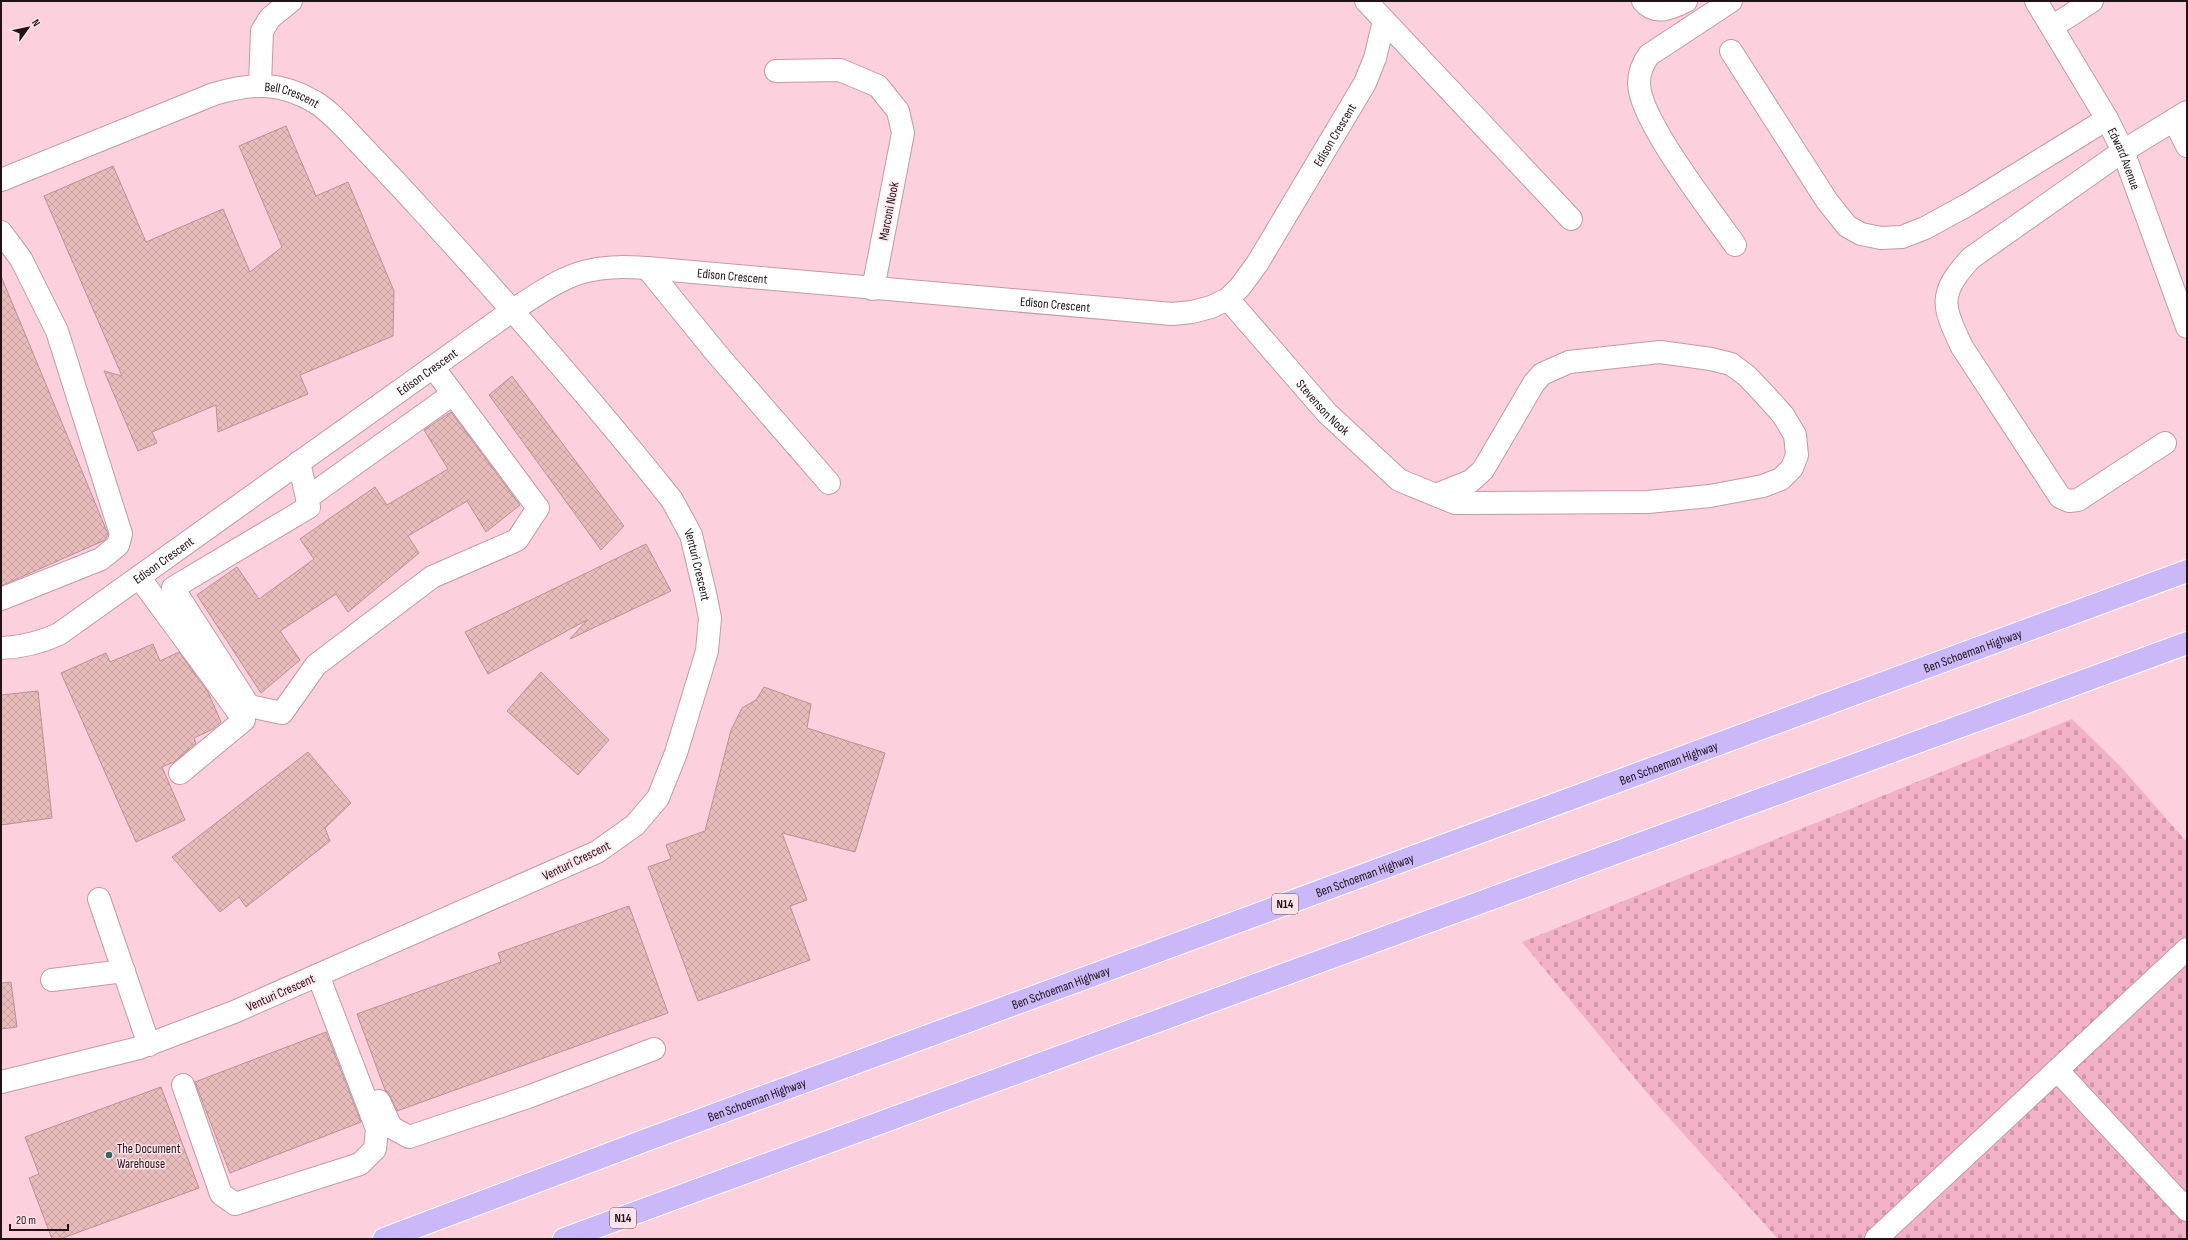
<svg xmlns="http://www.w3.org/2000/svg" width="2188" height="1240" viewBox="0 0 2188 1240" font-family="'Sofia Sans Condensed',sans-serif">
	<defs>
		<pattern id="cemetery-stones" width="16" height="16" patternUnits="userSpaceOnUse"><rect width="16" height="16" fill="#f3b1c7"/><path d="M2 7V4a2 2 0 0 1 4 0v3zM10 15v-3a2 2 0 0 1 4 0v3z" fill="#d097aa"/></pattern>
		<pattern id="building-cross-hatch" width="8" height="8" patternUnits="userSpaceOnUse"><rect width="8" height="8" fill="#e9bcbc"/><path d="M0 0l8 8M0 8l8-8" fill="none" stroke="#c8a1a1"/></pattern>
	</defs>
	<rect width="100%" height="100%" fill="#fdd0de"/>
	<!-- cemetery -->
	<path fill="url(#cemetery-stones)" d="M2072,719l47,46 68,77v397h-409l-125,-139 -131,-158z"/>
	<!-- building -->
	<path fill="url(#building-cross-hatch)" stroke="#bc9192" d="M286,126l30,70 32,-14 46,109 -1,45 -93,39 8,19 -90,38 -2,-27 -64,27 5,11 -19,8 -34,-80 18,5 -78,-180 69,-30 33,76 77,-33 27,63 32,-25 -43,-101z
		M1,276l107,258 -3,6 -104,46z
		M512,376l112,150 -23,24 -112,-155z
		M451,412l69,93 -34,27 -19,-31 -59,35 11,17 -71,59 -12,-18 -56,37 20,29 -39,33 -64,-98 40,-28 22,32 55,-40 -14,-20 75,-52 12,18 61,-36 -24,-39z
		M646,544l25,47 -101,48 17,-19 -99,54 -23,-42z
		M153,644l7,17 19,-9 29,40 13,30 -8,7 -19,9 2,5 -22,19 -12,5 23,53 -49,22 -75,-169 45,-20 4,9z
		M541,672l68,68 -31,35 -71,-64z
		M764,687l47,17 -4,24 78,25 -30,99 -73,-19 25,67 -17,6 20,54 -112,41 -50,-134 23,-8 -5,-14 39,-14 26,-101 11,-22 14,-8z
		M38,691l14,127 -51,7v-130z
		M308,752l43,51 -26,25 5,13 -84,66 -7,-10 -19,15 -48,-55z
		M629,906l39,107 -271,98 -7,-15 -5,-6 -28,-76 144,-52 -3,-9z
		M11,982l6,45 -16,2v-46z
		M326,1032l35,90 -131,51 -35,-91z
		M161,1087l38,101 -139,51h-8l-23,-61 10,-4 -14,-37z"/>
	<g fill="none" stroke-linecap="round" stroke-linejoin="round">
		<defs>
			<g id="minor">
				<path d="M1366,1l205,218"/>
				<path d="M1643,1c12,15 29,7 43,0"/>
				<path d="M1731,1l-82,54c-6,8 -10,17 -10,28 0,37 73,129 96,162"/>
				<path id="s1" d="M2036,1l71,118 16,32 64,176"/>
				<path d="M2052,27l40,-26"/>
				<path d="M1731,51l96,150 20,25 14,8 20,4 21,-1 23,-9 44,-24 138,-85"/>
				<path d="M776,71l64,-1 38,16 20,25 5,22 -30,156"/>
				<path d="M260,84l2,-53 8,-13 21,-17"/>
				<path d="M2174,120l13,26"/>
				<path id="s2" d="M1,180l213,-86c39,-11 65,-13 101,8 16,10 30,26 43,40 20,21 41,43 61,65 87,95 173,192 253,293l19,35 14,58 5,25 -3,33 -31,102 -18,45 -23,27 -38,27 -363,160 -95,36 -138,34"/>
				<path d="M1,232l20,27 36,72 64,203 -3,11 -17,14 -100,40"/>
				<path d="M647,268l70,86 112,129"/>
				<path id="s3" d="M1228,299l99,114 72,67 56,23 193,-1 62,-6 53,-10 18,-7 11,-11 5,-13 -2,-20 -12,-20 -17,-19 -19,-20 -16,-12 -20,-5 -51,-7 -91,10 -27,12 -8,9 -51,87 -12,11 -35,14"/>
				<path d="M2165,443l-87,57 -9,1 -9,-4 -98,-150c-20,-42 -24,-53 9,-89l152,-107 64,-39"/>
				<path d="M299,462l10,45 -136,81 76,118 33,7 34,-48 116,-88 85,-37 21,-32 -105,-141"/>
				<path d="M307,498l146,-104"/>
				<path d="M139,577l105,143 -64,53"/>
				<path id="s4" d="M1,648c22,-1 39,-5 58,-14l454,-324c24,-15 50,-35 79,-40 18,-4 36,-3 55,-2l525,46 20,-2 19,-5 17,-8 12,-12 17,-23 108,-181 10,-25 9,-37"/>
				<path d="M99,899l50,146"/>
				<path d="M52,980l72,-9"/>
				<path d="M2058,1071l129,139"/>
				<path d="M183,1085l38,109 14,10 125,-40 15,-15 2,-20 -59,-154"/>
				<path d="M379,1101l12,26 18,10 119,-40 126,-48"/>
				<path d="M1876,1239l311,-290"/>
			</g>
			<g id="highway">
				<path id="s5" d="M384,1239l265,-100 1538,-568"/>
				<path d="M564,1239l1623,-596"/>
			</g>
		</defs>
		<!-- minor casing -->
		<use href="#minor" stroke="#c49aa7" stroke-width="24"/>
		<!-- highway casing -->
		<use href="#highway" stroke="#fff" stroke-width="24"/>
		<!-- minor -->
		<use href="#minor" stroke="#fff" stroke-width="22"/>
		<!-- highway -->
		<use href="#highway" stroke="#cab8f8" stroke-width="22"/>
	</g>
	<!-- markers -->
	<circle fill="#276b5e" stroke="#fee3eb" stroke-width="1.5" cx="109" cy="1155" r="4"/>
	<g text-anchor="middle" stroke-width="3" stroke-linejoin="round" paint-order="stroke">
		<!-- shield labels -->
		<g fill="#fee3eb" stroke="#635157" stroke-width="1">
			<rect x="1272" y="894" width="26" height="20" rx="3"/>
			<rect x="610" y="1208" width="26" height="20" rx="3"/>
		</g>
		<g font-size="12" font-weight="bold" fill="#211217">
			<text x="1285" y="908">N14</text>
			<text x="623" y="1222">N14</text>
		</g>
		<!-- street labels -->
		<g font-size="13" fill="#211217" stroke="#fee3eb">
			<text dy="5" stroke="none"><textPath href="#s2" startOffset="310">Bell Crescent</textPath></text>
			<text dy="5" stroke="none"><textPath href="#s4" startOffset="1544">Edison Crescent</textPath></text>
			<text dy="5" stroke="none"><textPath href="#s1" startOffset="181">Edward Avenue</textPath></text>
			<text transform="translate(888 211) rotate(-79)" y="5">Marconi Nook</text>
			<text dy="5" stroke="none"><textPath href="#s4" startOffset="848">Edison Crescent</textPath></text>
			<text dy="5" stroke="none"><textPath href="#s4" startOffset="1172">Edison Crescent</textPath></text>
			<text dy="5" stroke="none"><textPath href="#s4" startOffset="512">Edison Crescent</textPath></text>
			<text dy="5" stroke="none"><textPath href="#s3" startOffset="144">Stevenson Nook</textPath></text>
			<text dy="5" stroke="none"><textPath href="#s4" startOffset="188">Edison Crescent</textPath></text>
			<text dy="5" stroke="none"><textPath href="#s2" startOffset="940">Venturi Crescent</textPath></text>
			<text dy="5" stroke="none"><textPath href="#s5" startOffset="1694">Ben Schoeman Highway</textPath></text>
			<text dy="5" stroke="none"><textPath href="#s5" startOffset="1370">Ben Schoeman Highway</textPath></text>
			<text transform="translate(576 860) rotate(-26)" y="5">Venturi Crescent</text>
			<text dy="5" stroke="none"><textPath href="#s5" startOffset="1046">Ben Schoeman Highway</textPath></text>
			<text dy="5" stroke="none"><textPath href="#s5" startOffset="722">Ben Schoeman Highway</textPath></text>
			<text transform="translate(280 992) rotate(-24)" y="5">Venturi Crescent</text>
			<text dy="5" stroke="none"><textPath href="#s5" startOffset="398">Ben Schoeman Highway</textPath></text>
		</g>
		<!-- poi labels -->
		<g font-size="13" fill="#211217" stroke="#fee3eb" text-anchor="start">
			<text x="117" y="1153">The Document<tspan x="117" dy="15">Warehouse</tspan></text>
		</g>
	</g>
	<!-- border -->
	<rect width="2188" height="1240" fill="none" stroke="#211217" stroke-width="4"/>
	<!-- north arrow -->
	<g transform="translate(28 28) rotate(57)" stroke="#fee3eb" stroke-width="3" paint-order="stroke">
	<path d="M0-3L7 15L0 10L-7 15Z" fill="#211217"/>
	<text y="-6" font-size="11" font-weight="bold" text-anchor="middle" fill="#211217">N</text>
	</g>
	<!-- scale -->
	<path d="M10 1224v6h58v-6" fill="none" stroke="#211217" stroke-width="2"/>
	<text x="16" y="1224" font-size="12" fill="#211217" stroke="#fee3eb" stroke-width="3" paint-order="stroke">20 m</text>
</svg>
